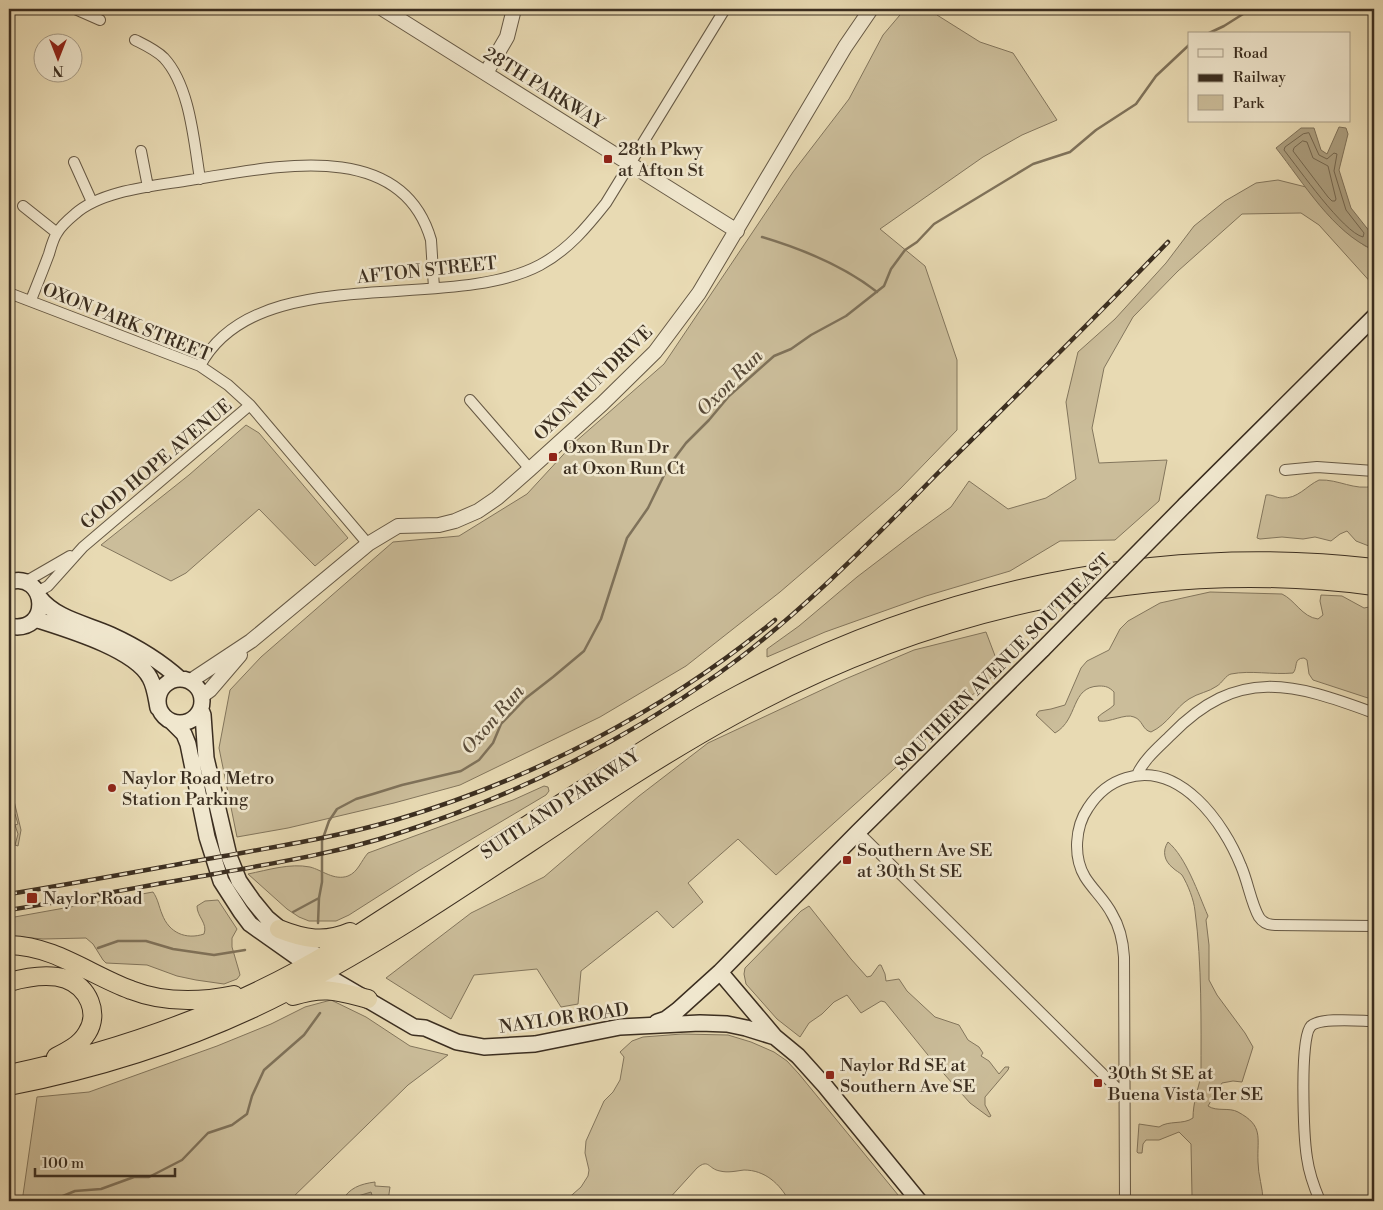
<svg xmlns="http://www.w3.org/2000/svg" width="1383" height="1210" viewBox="0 0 1383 1210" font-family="'Libre Bodoni',serif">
	<rect width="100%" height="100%" fill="#e8dab3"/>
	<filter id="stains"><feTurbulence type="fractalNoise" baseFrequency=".004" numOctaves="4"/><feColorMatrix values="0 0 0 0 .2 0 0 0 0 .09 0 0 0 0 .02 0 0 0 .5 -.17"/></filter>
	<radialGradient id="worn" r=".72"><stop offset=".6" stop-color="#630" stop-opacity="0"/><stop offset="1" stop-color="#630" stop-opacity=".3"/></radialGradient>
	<!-- green -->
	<path fill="#cbbd9a" stroke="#83765d" d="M905,9h27l5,6 43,27 33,11 44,67 -35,15 -39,22 -103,72 45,37 32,94v70l-57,59 -120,103 -94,74 -86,51 -140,68 -66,18 -106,25 -51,9 -18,-89 11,-58 31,-33 132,-115 66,-6 68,-42 47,-51 90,-79 129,-192 56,-73 34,-64z
		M1278,180l28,7 14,18 25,26 20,15 9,4v36l-55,-61 -18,-12 -59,1 -64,57 -45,46 -29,51 -12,60 7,35 68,-3 -8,41 -44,39 -55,1 -50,30 -84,25 -101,36 -58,25v-8l32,-23 58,-49 55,-42 39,-28 18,-26 39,28 38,-11 30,-19 -10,-77 12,-50 37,-33 51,-56 28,-37 31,-25 31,-18z
		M246,425l13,8 89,105 -33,28 -56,-57 -73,64 -15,8 -70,-36 88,-70z
		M1319,480c20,-1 35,11 55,6v62l-18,-7 -9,-10 -7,3 -9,7 -16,-4 -12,2 -21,-2 -22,2 -3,-1 9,-43c6,-1 10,3 16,3 16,1 24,-12 37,-18z
		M1210,592l72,2c13,6 20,23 36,25l5,-4 -3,-14 1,-6 21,1 22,12 10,-2v94l-61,-20 -4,-6 -2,-14 -3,-2c-11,0 -6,10 -11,15 -21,2 -42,-3 -62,1 -5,1 -9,9 -14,12 -8,6 -19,7 -28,13 -14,9 -21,25 -38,33 -9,-2 -8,-12 -17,-15 -9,-4 -24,6 -35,4l-1,-4c5,-5 11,-7 16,-12v-13c-5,-5 -8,-6 -15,-6 -29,1 -20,33 -44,47l-19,-18 3,-4 12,-2 14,-4 16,-37 6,-7 22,-11 11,-21 8,-8 32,-18z
		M986,632l14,37 -107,101 -117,105 -38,-36 -50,44 15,19 -30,26 -16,-17 -76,60 -3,33 -17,3 -24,-38 -63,6 -23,44 -65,-41 85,-65 73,-36 95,-81 69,-53 135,-63 71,-30z
		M9,780l12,50 -3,16 -3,-1 3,-11 -3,-9 3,-1 -3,-10h-3l-3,-13z
		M544,786l4,1 1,4 -3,4 -128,76 -69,44 -13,6h-27l-10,-4 -12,-8 -39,-35c20,-4 42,-11 62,-7 12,3 24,14 38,9 10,-4 13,-15 20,-23l145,-53z
		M1168,842c18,15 30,51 40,74l-2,4 3,25v35l8,15 28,38 8,14 -11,35 -9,-1 -11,2 -14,23c9,6 21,1 30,6 26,14 19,25 20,50 0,13 5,26 5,39h-68l-3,-6 -1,-51 -12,-12 -20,8h-13l-3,4 -1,9h-4l-1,-1 2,-28 20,3c10,-7 24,-2 34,-9 0,-15 5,-29 8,-42 0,-54 1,-112 -6,-165 -1,-11 -7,-26 -13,-36 -3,-3 -6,-4 -9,-7 -9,-7 -11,-17 -5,-26z
		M153,892c5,7 6,15 9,22 7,19 24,26 42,20 4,-11 -7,-17 -7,-28l8,-5 13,-1 19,29 -5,9v9l7,24 1,4 -3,4 -13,5 -28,-4 -19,-4 -30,-11 -41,-2 -3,-3 -10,-16 -7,-6 -43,1 -34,-3v-18z
		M809,906l42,53 16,18 4,-1 8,-11h2l4,9 1,7 13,-2 8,12 28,26 24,8 9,15 11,7 4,6 -2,3 8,5 10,13 6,-7h4l-1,3 -23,27v8l6,11 -2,1 -19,-14 -34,-38 -51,-63 -4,-1 -20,12 -14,-18 -13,7 -12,12 -13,9 -9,14 -23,-18 -31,-35 -2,-10 1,-6 56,-57z
		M331,1000l35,17 44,29 38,9 -40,30 -119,116h-263l-3,-6 14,-98 52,-5 128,-46 54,-22 34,-17z
		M682,1034l46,1 23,7 23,10 13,9 12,13 104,127h-114c-9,-17 -24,-31 -45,-31 -8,1 -16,3 -24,1 -12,-2 -11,-13 -23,-3l-30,33h-102l16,-14 7,-11 1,-6 -4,-17 1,-12 18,-40 9,-9 7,-12 4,-23 -4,-5 12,-11 11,-4z
		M375,1182v4l15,1 -2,14h-46c7,-13 18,-17 33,-19z"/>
	<!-- water -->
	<path fill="#ada081" stroke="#7f725a" d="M1339,127l7,1 2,6 -9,36 12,38 19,24 4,2v16c-41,-17 -71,-68 -98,-102l25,-20h13l7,22 6,4z
		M371,1192l3,9h-23l7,-5z"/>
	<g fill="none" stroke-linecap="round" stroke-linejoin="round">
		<!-- shore -->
		<path stroke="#746750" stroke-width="1" d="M1309,133l10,22 8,4 7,-6 3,1 -3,17 12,39 18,23 -1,4c-20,-5 -64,-68 -79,-87l1,-3 18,-13z
			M1303,141l4,1 6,16 15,8 8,33 -1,2h-3l-4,-4 -35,-46 1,-3z"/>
		<!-- stream -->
		<path stroke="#7f725a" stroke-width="2.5" d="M1207,34l17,-8 27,-17
			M762,237c40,12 81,28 115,55
			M293,912l26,-14
			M318,923l1,-25 3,-16v-41l7,-20 8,-12 19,-10 17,-5 29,-9 59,-14 18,-11 14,-17 8,-19 25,-26 27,-21 31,-26 17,-32 26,-81 21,-30 20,-41 18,-24 23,-23 20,-24 45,-40 17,-7 20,-14 35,-19 38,-30 7,-17 14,-19 12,-8 17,-18 99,-60 37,-12 26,-22 40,-26 20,-28 33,-31
			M98,948l20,-7h28l27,8 41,6 31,-5
			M9,957l4,-2
			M51,1201l24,-10 26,-2 33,-12h15l33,-17 26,-27 24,-8 15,-11 5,-18 12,-26 40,-35 16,-22"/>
		<defs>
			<path id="minor" d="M75,9l25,11
				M135,40c10,5 21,10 29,18 26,28 30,84 36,121
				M141,151l7,36
				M74,162l18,40
				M23,206l34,27
				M9,293l191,73 28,19 22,20 118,139
				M31,300c6,-15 12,-30 18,-46 2,-7 4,-15 8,-21 4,-7 12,-14 18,-19 27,-24 80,-28 115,-34 79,-12 211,-45 241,60l3,48
				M200,366c56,-107 248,-52 340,-101 28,-15 47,-38 66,-62l119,-194
				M470,400l60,69
				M1285,470l32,-3 57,4
				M25,582l45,-26
				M37,592l11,-6 35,-39 167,-142
				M1137,775c7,-16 22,-28 34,-40 67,-69 122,-52 203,-22
				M858,832l267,264
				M1125,1201l-1,-244c-1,-16 -4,-30 -12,-43 -7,-14 -19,-24 -27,-37 -12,-20 -10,-50 3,-69 9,-14 21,-25 38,-30 54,-17 98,45 115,88 7,16 10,37 18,51 4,6 9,8 16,8l99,1
				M1320,1201c-6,-14 -11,-28 -13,-43 -3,-19 -8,-121 4,-132 9,-9 50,-5 63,-5"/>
			<path id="tertiary" d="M383,9l354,222
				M486,73l21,-36 7,-28
				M192,682l3,-4 56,-37 117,-97 30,-18 41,-1 16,-4 23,-10 19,-13 33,-29 72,-65 53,-52 44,-59 146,-246 26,-38
				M202,696l8,-6 30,-35"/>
			<path id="secondary" d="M1185,505l189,-188
				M9,582c38,-12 44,53 0,44
				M39,597c17,22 48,27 72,38 24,11 49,26 69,44
				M35,619c31,10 100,30 115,59 5,9 6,20 8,30
				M158 701a22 22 0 1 1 44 0a22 22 0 1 1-44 0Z
				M201,710l2,5 3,43 23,98 10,25 14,20 14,17 24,20 38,26
				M172,722l12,12 4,10 19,93 14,44 20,31 9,12 58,41 106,62 11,1 32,14 27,5 51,-3 85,-17 80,-4 27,1 19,4 29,9
				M720,972l55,65 23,19 27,30 94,115
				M657,1022l9,-3 12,-9 42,-38 138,-140 185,-183"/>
			<path id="trunk" d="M279,929c25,10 46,14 71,3
				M9,945c46,1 81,30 122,45 33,13 69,12 103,5
				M9,982c18,-5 39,-9 57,-3 22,8 34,34 21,54 -7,12 -19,18 -31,24
				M293,996c32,-10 44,-5 75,3
				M9,1074c114,-24 225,-64 325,-124 77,-49 154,-99 231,-149 57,-37 114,-75 175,-107 194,-102 415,-152 634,-126
				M9,1086c97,-19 193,-50 281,-96 155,-80 291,-191 444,-275 194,-107 420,-158 640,-129"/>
		</defs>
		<!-- minor casing -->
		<use href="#minor" stroke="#665945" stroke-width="12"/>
		<!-- tertiary casing -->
		<use href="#tertiary" stroke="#665945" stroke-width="16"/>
		<!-- secondary casing -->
		<use href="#secondary" stroke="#3b2e20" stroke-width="18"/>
		<!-- trunk casing -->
		<use href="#trunk" stroke="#3b2e20" stroke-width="20"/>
		<!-- minor -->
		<use href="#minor" stroke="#f0e7ce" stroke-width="10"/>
		<!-- tertiary -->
		<use href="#tertiary" stroke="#f0e7ce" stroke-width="14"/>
		<!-- secondary -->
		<use href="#secondary" stroke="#f0e7ce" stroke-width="15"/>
		<!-- trunk -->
		<use href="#trunk" stroke="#e8dab3" stroke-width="18"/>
		<defs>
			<path id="rail" d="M9,894c68,-11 136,-24 204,-36 60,-11 120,-20 179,-37 137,-40 273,-110 383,-201
				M9,910c68,-11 136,-24 205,-36 61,-11 123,-21 182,-40 114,-36 224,-91 322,-160 81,-58 150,-130 220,-201 77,-76 155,-153 230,-231"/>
		</defs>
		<!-- rail casing -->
		<use href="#rail" stroke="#3b2e20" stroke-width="4.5"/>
		<!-- rail -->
		<use href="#rail" stroke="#f0e7ce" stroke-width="2.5" stroke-dasharray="8" stroke-linecap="butt"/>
		<defs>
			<path id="secondary-bridge" d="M1043,649l142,-144"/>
		</defs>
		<!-- secondary-bridge casing -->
		<use href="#secondary-bridge" stroke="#3b2e20" stroke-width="18" stroke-linecap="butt"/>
		<!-- secondary-bridge -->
		<use href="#secondary-bridge" stroke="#f0e7ce" stroke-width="15"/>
	</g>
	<!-- markers -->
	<g fill="#8f2418" stroke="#f0e7ce" stroke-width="2">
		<rect x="603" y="154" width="10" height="10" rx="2.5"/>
		<rect x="548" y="452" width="10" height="10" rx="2.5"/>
		<circle cx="112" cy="788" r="5"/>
		<rect x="842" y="855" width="10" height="10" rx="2.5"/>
		<rect x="26" y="892" width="12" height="12" rx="2.5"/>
		<rect x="825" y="1070" width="10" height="10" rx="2.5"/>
		<rect x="1093" y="1078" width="10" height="10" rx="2.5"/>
	</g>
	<g text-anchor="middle" stroke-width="5" stroke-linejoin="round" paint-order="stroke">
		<!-- street labels -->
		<g font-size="18" fill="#3b2e20" stroke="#f0e7ce">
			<text transform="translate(544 88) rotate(32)" y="6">28TH PARKWAY</text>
			<text transform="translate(427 270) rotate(-6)" y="6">AFTON STREET</text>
			<text transform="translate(127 322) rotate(22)" y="6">OXON PARK STREET</text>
			<text transform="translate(593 383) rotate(-44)" y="6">OXON RUN DRIVE</text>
			<text transform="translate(156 464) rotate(-40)" y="6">GOOD HOPE AVENUE</text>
			<text transform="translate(1003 662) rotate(-45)" y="6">SOUTHERN AVENUE SOUTHEAST</text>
			<text transform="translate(560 804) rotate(-33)" y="6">SUITLAND PARKWAY</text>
			<text transform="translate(564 1018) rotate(-8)" y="6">NAYLOR ROAD</text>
		</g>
		<!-- poi labels -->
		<g font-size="18" fill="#3b2e20" stroke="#f0e7ce" text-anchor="start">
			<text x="618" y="155">28th Pkwy<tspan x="618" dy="21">at Afton St</tspan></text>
			<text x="563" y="453">Oxon Run Dr<tspan x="563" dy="21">at Oxon Run Ct</tspan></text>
			<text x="122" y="784">Naylor Road Metro<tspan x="122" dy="21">Station Parking</tspan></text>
			<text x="857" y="856">Southern Ave SE<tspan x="857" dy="21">at 30th St SE</tspan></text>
			<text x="43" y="904">Naylor Road</text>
			<text x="840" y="1071">Naylor Rd SE at<tspan x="840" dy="21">Southern Ave SE</tspan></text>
			<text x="1108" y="1079">30th St SE at<tspan x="1108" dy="21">Buena Vista Ter SE</tspan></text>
		</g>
		<!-- water labels -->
		<g font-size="19" font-style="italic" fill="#584a38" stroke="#f0e7ce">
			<text transform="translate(729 382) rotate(-45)" y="7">Oxon Run</text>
			<text transform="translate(492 719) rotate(-49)" y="7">Oxon Run</text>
		</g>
	</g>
	<!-- margin -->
	<rect width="1383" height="1210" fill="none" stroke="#e8dab3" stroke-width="30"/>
	<rect x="10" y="10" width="1363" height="1190" fill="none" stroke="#3b2e20" stroke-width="2.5"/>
	<rect x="15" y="15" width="1353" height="1180" fill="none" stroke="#3b2e20"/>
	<!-- legend -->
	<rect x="1188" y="32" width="162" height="90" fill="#f0e7ce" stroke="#a89d88"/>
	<rect x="1198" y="49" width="25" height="8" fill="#f0e7ce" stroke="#a89d88"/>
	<text x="1233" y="58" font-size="15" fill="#3b2e20">Road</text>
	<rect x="1198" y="74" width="25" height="8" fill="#3b2e20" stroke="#a89d88"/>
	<text x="1233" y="82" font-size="15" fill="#3b2e20">Railway</text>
	<rect x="1198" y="95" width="25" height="15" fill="#cbbd9a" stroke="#a89d88"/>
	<text x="1233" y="108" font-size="15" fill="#3b2e20">Park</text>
	<!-- north arrow -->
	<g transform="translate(58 58) rotate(180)"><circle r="24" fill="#f0e7ce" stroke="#a89d88"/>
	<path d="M0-4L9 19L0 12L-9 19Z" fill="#8f2418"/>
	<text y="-8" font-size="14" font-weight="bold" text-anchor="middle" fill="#3b2e20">N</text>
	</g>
	<!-- scale -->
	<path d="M35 1168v8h140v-8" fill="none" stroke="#3b2e20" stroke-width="2.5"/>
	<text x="42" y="1168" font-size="15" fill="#3b2e20" stroke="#f0e7ce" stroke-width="4" paint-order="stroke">100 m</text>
	<rect width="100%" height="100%" filter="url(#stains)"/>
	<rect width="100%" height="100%" fill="url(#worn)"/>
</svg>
